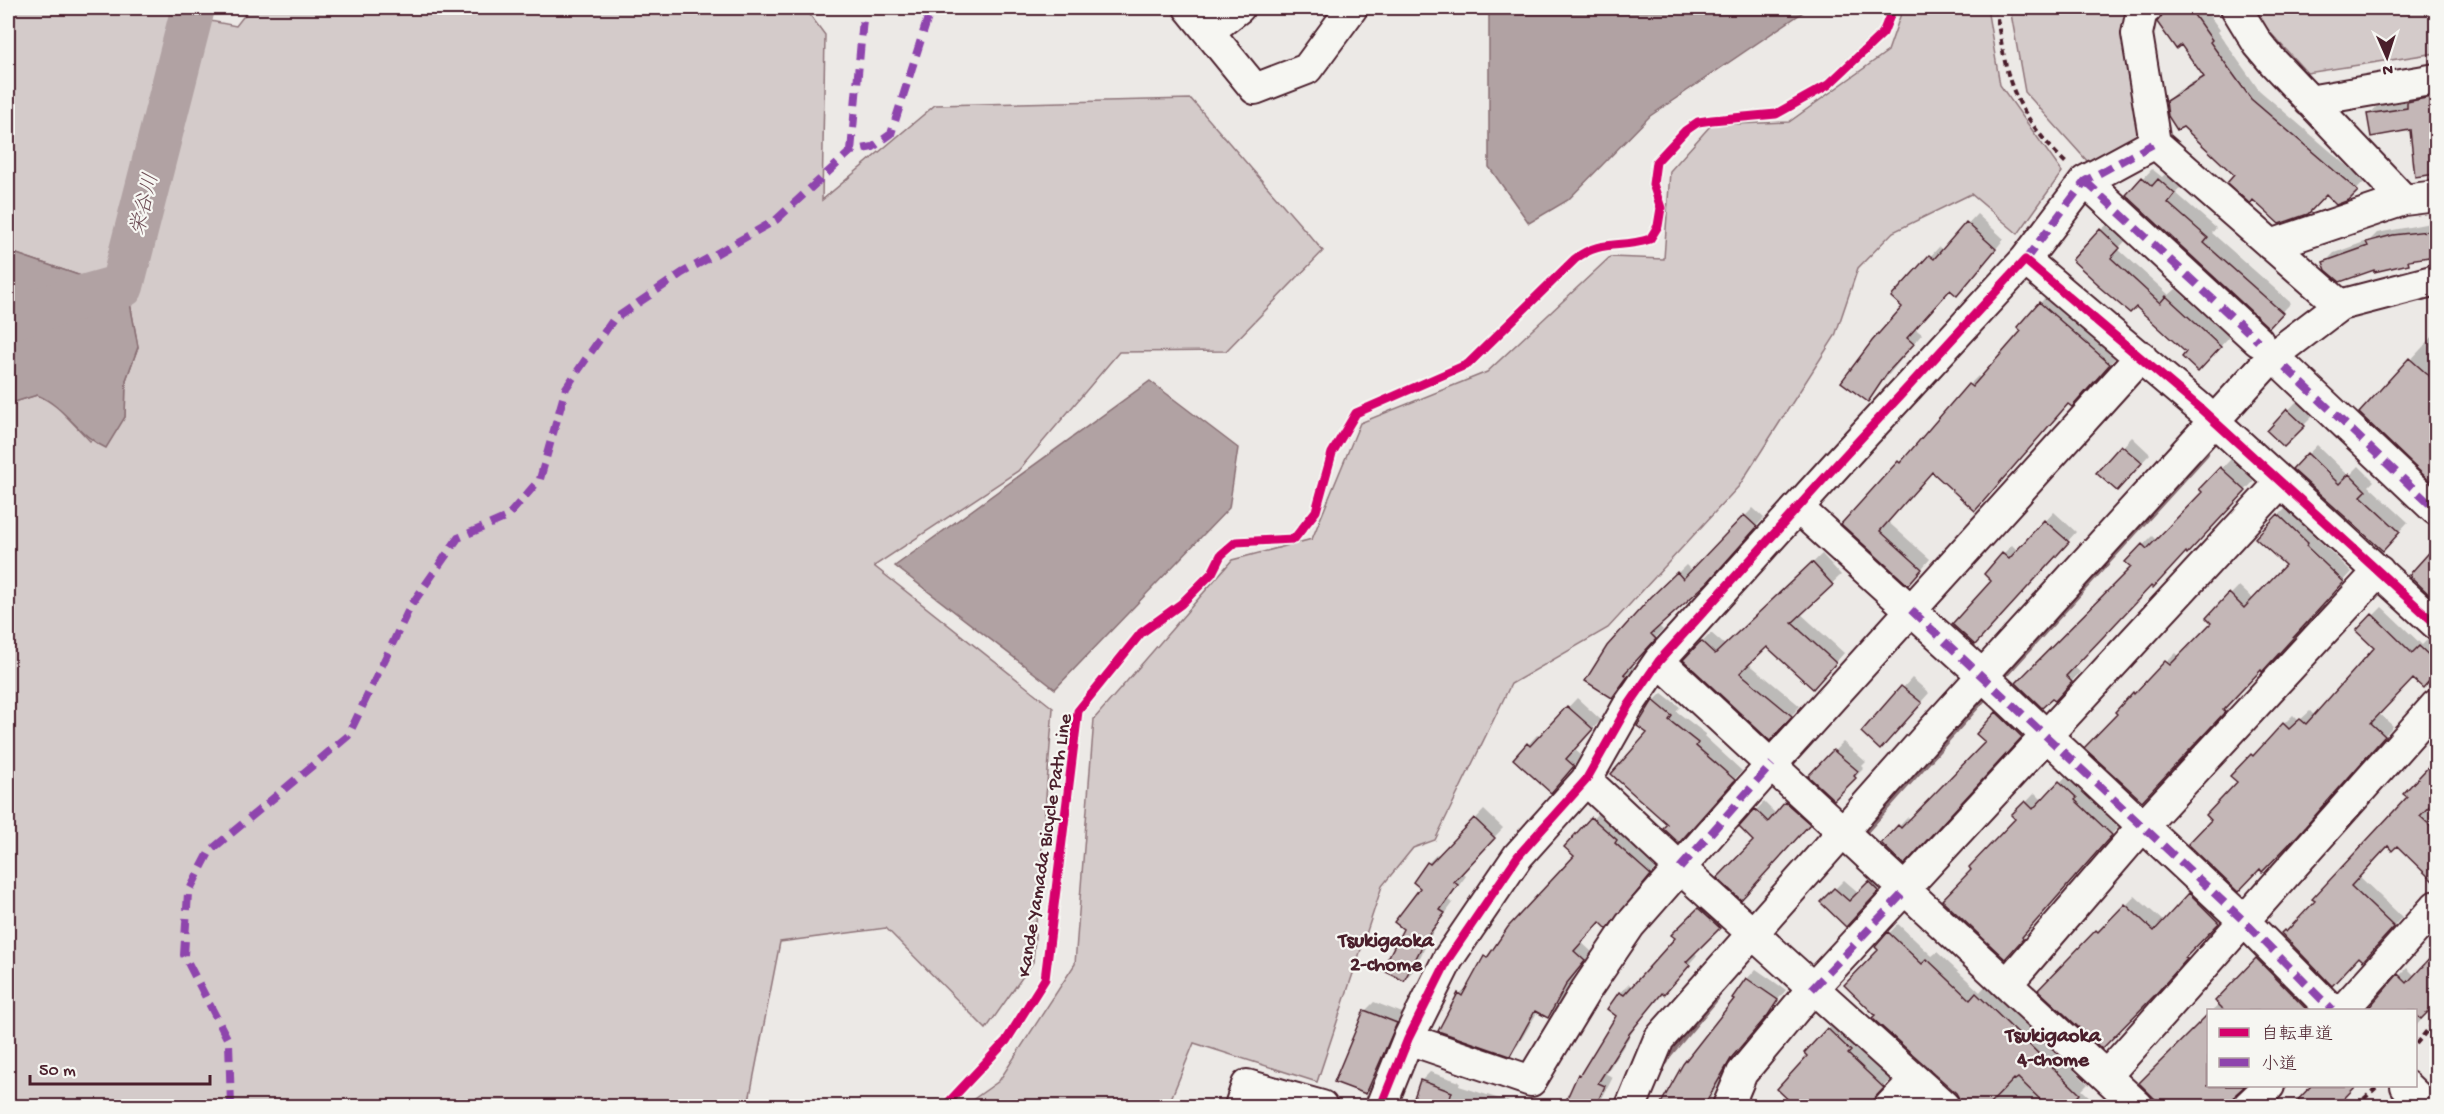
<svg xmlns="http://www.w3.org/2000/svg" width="2444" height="1114" viewBox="0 0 2444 1114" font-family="'Gochi Hand','Klee One',sans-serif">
	<rect width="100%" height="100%" fill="#ece9e6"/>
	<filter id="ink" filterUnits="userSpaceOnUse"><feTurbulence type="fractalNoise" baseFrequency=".0167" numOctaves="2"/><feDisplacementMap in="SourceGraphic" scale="12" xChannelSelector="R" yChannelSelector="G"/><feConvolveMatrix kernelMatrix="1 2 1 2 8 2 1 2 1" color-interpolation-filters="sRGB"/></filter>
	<g filter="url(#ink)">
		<!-- green -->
		<path fill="#d4cbca" stroke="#8f757a" stroke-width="1.5" d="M8,8h135l93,18 14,-18h555l20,27 -3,165 113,-95 256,-6 132,152 -97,100 -107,1 -101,119 -144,95 179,142 -20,254 -47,67 -100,-101 -106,14 -32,164h-740v-702l29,-9 16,7 37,39 35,-24 1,-37 12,-33 -10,-55 -120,-41z
			M1903,8h84l13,77 62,87 -44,62 -47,-40 -78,38 -35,36 -23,68 -96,150 -131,142 -97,56 -76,156 -22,8 -31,38 -65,196 -123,-39 -26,63h-204l35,-25 76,-117 19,-245 138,-159 80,-21 48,-116 127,-51 123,-115 54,2 6,-88 41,-46 78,-3 99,-71z
			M2010,8h129l1,131 -51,24 -64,-71z
			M2248,8h188v45l-129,20z"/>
		<!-- water -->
		<path fill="#b1a2a3" stroke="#886e73" stroke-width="1.5" d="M1489,8h320l-159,108 -82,84 -39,23 -40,-56z
			M8,251l120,41 10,55 -12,33 -1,37 -19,31c-29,-13 -40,-41 -69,-53l-29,9z
			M1150,381l88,67 -9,60 -174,181 -160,-123z"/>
		<!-- shadow -->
		<path fill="#0003" d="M2172,8h32l16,22 -2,2 41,58 106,91 -17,18 -112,-24 -69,-74 9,-9 29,-17 -42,-59z
			M2436,90v83l-20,2 -5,-47 -42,-13 9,-10 32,-4 7,-8z
			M2152,169l10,8 6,-6 15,13 -7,9 40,35 -4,5 79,70 -22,23 -141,-131z
			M1977,214l27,25 -38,46 -16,3 -36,40 8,6 -54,66 36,-93 -11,-10 46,-50 4,3z
			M2110,222l18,16 -10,11 51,46 7,-6 53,48 -22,24 -19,-8 -52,-48 -6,6 -29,-81z
			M2436,222v33l-23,3 -5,4 -33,6 -50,-6 9,-9 36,-13 7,-7z
			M2049,294l69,61 -38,41 -147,75 -46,50 43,38 -13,15 -74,-50 56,-62 9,-8 1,1 60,-70 9,-9 3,3 42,-48 17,-28z
			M2436,333v152l-75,-72z
			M2297,401l16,15 -29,29 -15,-14z
			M2132,437l18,17 -25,26 -27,-7z
			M2317,445l32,31 10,-10 15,15 -5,5 39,36 -25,27 -89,-80z
			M2231,459l23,22 -58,62 -45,41 -77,83 6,5 -16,18 -12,7 81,-130 -6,-5 25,-26 5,5 47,-49 -2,-3z
			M2288,506l28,27 -2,3 38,36 -201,218 -34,-78 59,-59 4,4 33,-34 -5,-5 31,-32 15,14 33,-35 -30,-27z
			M1753,508l11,10 -49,54 -57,53 5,5 -32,35 4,2 -23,29 40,-98 34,-33 6,6z
			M2054,512l22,20 -92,102 10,-53 9,-27 9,-9 6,6z
			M2436,548v51l-25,-24z
			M1822,554l19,21 -41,38 44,40 -22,25 -55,-33 -19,18 52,43 -21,23 -94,-69 26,-27 15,13z
			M2382,607l40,38 7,-7 7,7v26l-13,15 -10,-9 -35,36 15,13 -87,98 -93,-4 26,-38 13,-27 41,-40 6,6 11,-10 5,5 62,-68 -4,-32z
			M1912,678l17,15 -40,45 -26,-6z
			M1662,693l18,14 -4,4 30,23 -2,2 38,35 -54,61 -19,-8 -15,-123z
			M1577,698l24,22 -27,29 8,7 -22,26 -45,-23 22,-24 3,2z
			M2006,704l24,23 -118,127 -29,-11 25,-26 3,3 76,-78 -9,-8z
			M1843,742l23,20 -4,4 2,2 -30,30 -24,-22z
			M2436,761v106l-7,8 -32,-31 -9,1 -29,31 43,41 -30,34 -12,5 -77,-23 11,-11 1,2 51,-59 -1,-1 64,-67 -4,-3z
			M2069,773l14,17 37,35 -90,102 1,2 -17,19 -41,-78 44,-51 -3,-4 21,-22 8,8z
			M1795,795l22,20 -40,42 2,2 -38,39 14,-57 1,-31 8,-8 12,12z
			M1484,810l19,18 -42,44 5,4 -18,24 5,3 -17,23 -23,45 -9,9 1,-52 17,-41 6,-24 9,-9 3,2z
			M1601,810l57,56 -43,52 -15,3 -19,21 11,10 -16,21 -19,35 -9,9 -10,-6 -20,34 -8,9 -51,-60 10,-8 17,-29 90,-101 -10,-9z
			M1879,873l8,8 -32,35 -33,-14 22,-22 15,13z
			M2199,886l28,27 -116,125 -71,-49 66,-67 2,2 27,-28 29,26z
			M1708,900l20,18 -34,34 3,3 -59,68 -32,51 7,3 -15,29 -33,-1 14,-30 7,-7 32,-53 2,-22 9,-9 5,3 43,-49 -3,-3z
			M1898,924l34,32 5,-4 43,40 6,-7 102,99 -6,6 18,16h-134l-9,-14 -80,-78 3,-64 -3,-4z
			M2267,950l44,60h-98l7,-6 -3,-3z
			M2436,954v49l-20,23v-16l-17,-34 8,-8 8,8z
			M1756,969l30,21 -46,56 -34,60h-45l76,-107 -3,-1 13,-19z
			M1374,1002l31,12 -30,70 -9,9 -1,-82z
			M2208,1015v71h35l-13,20h-63l-26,-23z
			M1837,1020l55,58 -25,25 -61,-50z
			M1430,1072l30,10 -1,4 50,16 -1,4h-96l9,-25z
			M2311,1086h43l-20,20h-42z"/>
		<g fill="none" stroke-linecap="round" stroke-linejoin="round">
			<!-- stream -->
			<path stroke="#886e73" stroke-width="8" d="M1997,682l208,-229
				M1857,839l132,-148
				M1665,1061l3,-7 47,-56"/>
			<!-- river -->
			<path stroke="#b1a2a3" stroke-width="44" d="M8,318l114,-32 71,-278"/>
		</g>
		<!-- building -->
		<path fill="#c4b7b7" stroke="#4a1f2b" stroke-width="1.5" d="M2173,8h16l23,32 -2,2 41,57 107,92 -9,9 -13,5 -10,-10 -18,19 -29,10 -26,-24 -3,4 -23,-21 7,-8 -51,-48 -6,3 -9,-14 -2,-15 38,-24 -23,-32 -5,4 -19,-27 5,-7z
			M2436,96v78l-21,3 -5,-47 -39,7 -4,-23 40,-6v-6z
			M2142,177l10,9 6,-7 17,15 -7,9 40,35 -4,5 79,70 -14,15 -143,-133z
			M1966,222l30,27 -39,47 -7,-6 -43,48 7,6 -26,28 -20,30 -27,-20 31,-41 30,-34 -11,-10 38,-42 5,4z
			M2100,229l20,19 -9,10 49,45 6,-7 55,51 -23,25 -16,-15 4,-5 -3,-2 -47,-43 -6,6 -32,-27 1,-1 -27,-25z
			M2436,230v26l-28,4 1,4 -35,8v-2l-34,12 -14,-12 -3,-8 45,-16 -2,-4 27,-7z
			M2039,302l71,62 -38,43 -4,-3 -93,107 -43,-39 -52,59 42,38 -14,16 -67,-61 57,-63 2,2 68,-79 4,3 49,-56 -4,-4z
			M2409,358l27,24v105l-77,-74z
			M2287,409l18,17 -21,21 -17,-16z
			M2121,445l21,18 -25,28 -21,-18z
			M2307,453l32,31 10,-10 17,17 -5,5 39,36 -17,19 -91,-82z
			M2220,467l26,24 -59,63 -1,-2 -33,36 -2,-2 -47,50 -38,40 6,6 -17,19 -3,-2 -10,9 -26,-25 115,-116 -6,-5 17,-18 5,5 55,-57 -3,-3z
			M2278,514l30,29 -2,3 38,36 -82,90 -1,-2 -38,40 2,2 -83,89 -58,-53 33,-34 -2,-2 18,-20 1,2 31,-33 5,4 41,-42 -5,-5 23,-25 15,15 41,-43 -30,-27z
			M1744,515l13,12 -50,56 -56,51 5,5 -32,35 4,2 -16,22 -27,-17 22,-35 44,-49 26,-25 6,7z
			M2044,520l25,22 -94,103 -23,-21 39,-43 -7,-7 18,-21 7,6z
			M2436,545v56l-27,-26z
			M1812,562l21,23 -41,38 44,40 -23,26 -46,-42 -27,26 52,43 -22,25 -87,-81 18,-19 14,13z
			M2372,614l40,39 7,-7 17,16v11l-13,15 -10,-9 -42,44 14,13 -87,99 -36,37 -2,-3 -22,23 -50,-48 23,-24 -5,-5 31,-33 -7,-6 21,-22 2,2 30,-33 6,6 11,-10 6,5 68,-76 -18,-17z
			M1901,686l21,17 -42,47 -19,-18z
			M1653,700l19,16 -3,4 29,23 -2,3 39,34 -56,63 -16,-15 4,-4 -56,-50 36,-41 -10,-7z
			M1567,706l26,23 -27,30 8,7 -23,27 -38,-34 14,-16 3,3z
			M1996,712l26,25 -118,128 -23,-22 17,-18 3,3 84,-86 -9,-8z
			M1833,750l25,21 -4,5 2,2 -22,22 -26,-24z
			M2436,759v40l-16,17 16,15v53l-39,-38 -5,5 -4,-5 -37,40 43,41 -31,34 -4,-4 -27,29 -51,-53 3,-3 2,2 29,-31 -3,-2 95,-102 -4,-3z
			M2059,781l18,17 -2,2 37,35 -90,102 1,2 -18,20 -63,-59 29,-30 -2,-3 46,-48 -4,-4 14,-14 8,8z
			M1785,802l25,22 -69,76 -24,-22 36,-37 -14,-14 16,-18 13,13z
			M1591,817l26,23 -2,3 36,32 -44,54 -7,-7 -26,29 11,10 -18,22 -19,35 -13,-7 -25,45 -72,-25 20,-38 4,3 22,-40 3,2 21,-31 66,-71 -10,-9z
			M1474,818l21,20 -41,44 4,3 -18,25 5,3 -18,24 -23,44 -22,-11 21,-41 -9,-7 26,-34 -7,-6 14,-20 3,2z
			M1869,881l10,10 -33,36 -26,-25 14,-14 15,13z
			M2189,893l30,30 -34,35 2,1 -33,37 -52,53 -64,-59 58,-60 2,2 27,-28 29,27z
			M1698,908l22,20 -34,34 4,3 -26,30 -2,-2 -33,41 -31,49 7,3 -10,21h-32l15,-33 2,1 36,-59 -9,-7 12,-17 5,3 51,-57 -4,-3z
			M1888,932l34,32 5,-5 43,41 6,-7 104,101 -12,13h-20l-30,-29 -3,2 -1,-1 -27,28h-23l-8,-14 -84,-75 3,-3 -31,-30 34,-35 -3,-3z
			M2436,952v52l-15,15 -6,-5v-3h-49l32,-37 9,9z
			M2256,958l52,53h-83l-10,-10z
			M1746,978l32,22 -10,15 -36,42 -29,50h-44l24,-43 51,-65 -2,-1z
			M1364,1010l33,13 -31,71 -32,-12z
			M2208,1014v72h37l-9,8 -6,13h-67l-24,-24z
			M1827,1028l24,23 -3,3 36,34 -18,19h-70l-19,-18 30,-33 -3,-3z
			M1420,1080l32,12 -5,15h-36z
			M2311,1086h45l-20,21h-45z"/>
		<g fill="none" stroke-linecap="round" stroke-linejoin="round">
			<defs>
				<path id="minor" d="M1189,8l66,81 52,-20 45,-61
					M2147,8l-5,2 -5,24 18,109 185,162
					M2236,8l22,36 15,18 131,138
					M1209,31l30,-23
					M2309,101l127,-22
					M2085,181l173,160
					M2271,245l133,-45 32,-4
					M2025,260l60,-79 70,-38
					M2285,367l151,143
					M1798,508l172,156 274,257 88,89
					M1659,661l479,445
					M1586,780l94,88 92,-104 369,-408
					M2007,984l135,-157 237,-256
					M2343,1010l93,-104
					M1408,1039l123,42 55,-91 44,-65 50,-57 264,238
					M2106,1076l330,-371
					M2406,1086l21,20
					M1240,1106l7,-21 75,21
					M1381,1106l27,-67 40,-80 70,-103 68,-76 42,-74 31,-45 180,-199 186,-202 176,149 235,215
					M1631,1106l28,-67 273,-308 341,-375 67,-51 96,-25
					M1728,1106l14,-33 70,-84 469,-507
					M1890,1106l25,-26
					M2248,1106l21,-20"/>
			</defs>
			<!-- minor casing -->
			<use href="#minor" stroke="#4a1f2b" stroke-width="34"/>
			<!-- path -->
			<path stroke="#4a1f2b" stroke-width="4" stroke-dasharray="6 4.5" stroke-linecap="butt" d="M1995,8c5,23 9,60 18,81 12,29 32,54 54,75
				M2416,1044l20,-24
				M2356,1106l22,-20"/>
			<!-- minor -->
			<use href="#minor" stroke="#f6f6f2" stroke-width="30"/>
			<!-- quiet -->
			<path stroke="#8e44ad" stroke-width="8" stroke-dasharray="15 8" stroke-linecap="butt" d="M851,151l13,-143
				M2085,181l173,160
				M2025,260l60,-79 70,-38
				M2285,367l151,143
				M1911,610l333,311 88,89
				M1680,868l92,-104
				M1812,989l95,-100
				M231,1106l-2,-64 -45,-87 4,-62 22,-42 138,-115 62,-129 48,-69 49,-21 33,-38 26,-91 47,-68 69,-47 94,-53 75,-69 22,-4 18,-13 40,-126"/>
			<defs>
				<path id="cycleway" d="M945,1106l61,-65 39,-62 33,-268 63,-78 40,-29 31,-31 9,-18 15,-13 58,-3 22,-28 16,-58 24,-40 112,-49 107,-105c26,-20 45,-10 75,-20l8,-13 3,-18 -8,-24 3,-22 29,-31 13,-9 14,-2 64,-6 52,-29 55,-52 10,-25
					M1381,1106l27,-67 40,-80 70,-103 68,-76 42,-74 31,-45 180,-199 186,-202 176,149 235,215"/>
			</defs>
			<!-- cycleway casing -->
			<use href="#cycleway" stroke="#f6f6f2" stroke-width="13"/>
			<!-- cycleway -->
			<use href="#cycleway" stroke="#d6006c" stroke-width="9"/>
		</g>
	</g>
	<g text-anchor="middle" stroke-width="4.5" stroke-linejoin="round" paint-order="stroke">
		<!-- street labels -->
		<g font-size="20" fill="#4a1f2b" stroke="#f6f6f2">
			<text transform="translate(1043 845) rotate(-81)" y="7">Kande Yamada Bicycle Path Line</text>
		</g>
		<!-- water labels -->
		<g font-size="21" font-style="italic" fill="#6e4d55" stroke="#f6f6f2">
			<text transform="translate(143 204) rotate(-76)" y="7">栄谷川</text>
		</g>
		<!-- neighbourhood labels -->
		<g font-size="21" font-weight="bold" fill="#4a1f2b" stroke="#f6f6f2">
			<text x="1386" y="946">Tsukigaoka<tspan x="1386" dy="24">2-chome</tspan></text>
			<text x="2053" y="1041">Tsukigaoka<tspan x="2053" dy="24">4-chome</tspan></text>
		</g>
	</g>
	<!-- margin -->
	<rect width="2444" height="1114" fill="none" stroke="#f6f6f2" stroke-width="30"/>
	<rect x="15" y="15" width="2414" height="1084" fill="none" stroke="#4a1f2b" stroke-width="2" filter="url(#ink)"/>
	<!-- legend -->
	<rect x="2207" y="1009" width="210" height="78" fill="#f6f6f2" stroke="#b1a0a2" stroke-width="1.5"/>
	<rect x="2219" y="1028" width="30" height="9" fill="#d6006c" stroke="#b1a0a2" stroke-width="1.5"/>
	<text x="2261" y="1039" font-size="18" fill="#4a1f2b">自転車道</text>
	<rect x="2219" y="1058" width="30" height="9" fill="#8e44ad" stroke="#b1a0a2" stroke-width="1.5"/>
	<text x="2261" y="1069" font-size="18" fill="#4a1f2b">小道</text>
	<!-- north arrow -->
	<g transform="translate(2387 57) rotate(177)" stroke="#f6f6f2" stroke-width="4.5" paint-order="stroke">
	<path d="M0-4.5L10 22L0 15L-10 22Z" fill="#4a1f2b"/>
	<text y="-9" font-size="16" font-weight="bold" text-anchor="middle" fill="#4a1f2b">N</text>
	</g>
	<!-- scale -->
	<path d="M30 1075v9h180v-9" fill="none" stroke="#4a1f2b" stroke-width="3"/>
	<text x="39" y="1075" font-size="18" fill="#4a1f2b" stroke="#f6f6f2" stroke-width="4.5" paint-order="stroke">50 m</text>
</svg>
